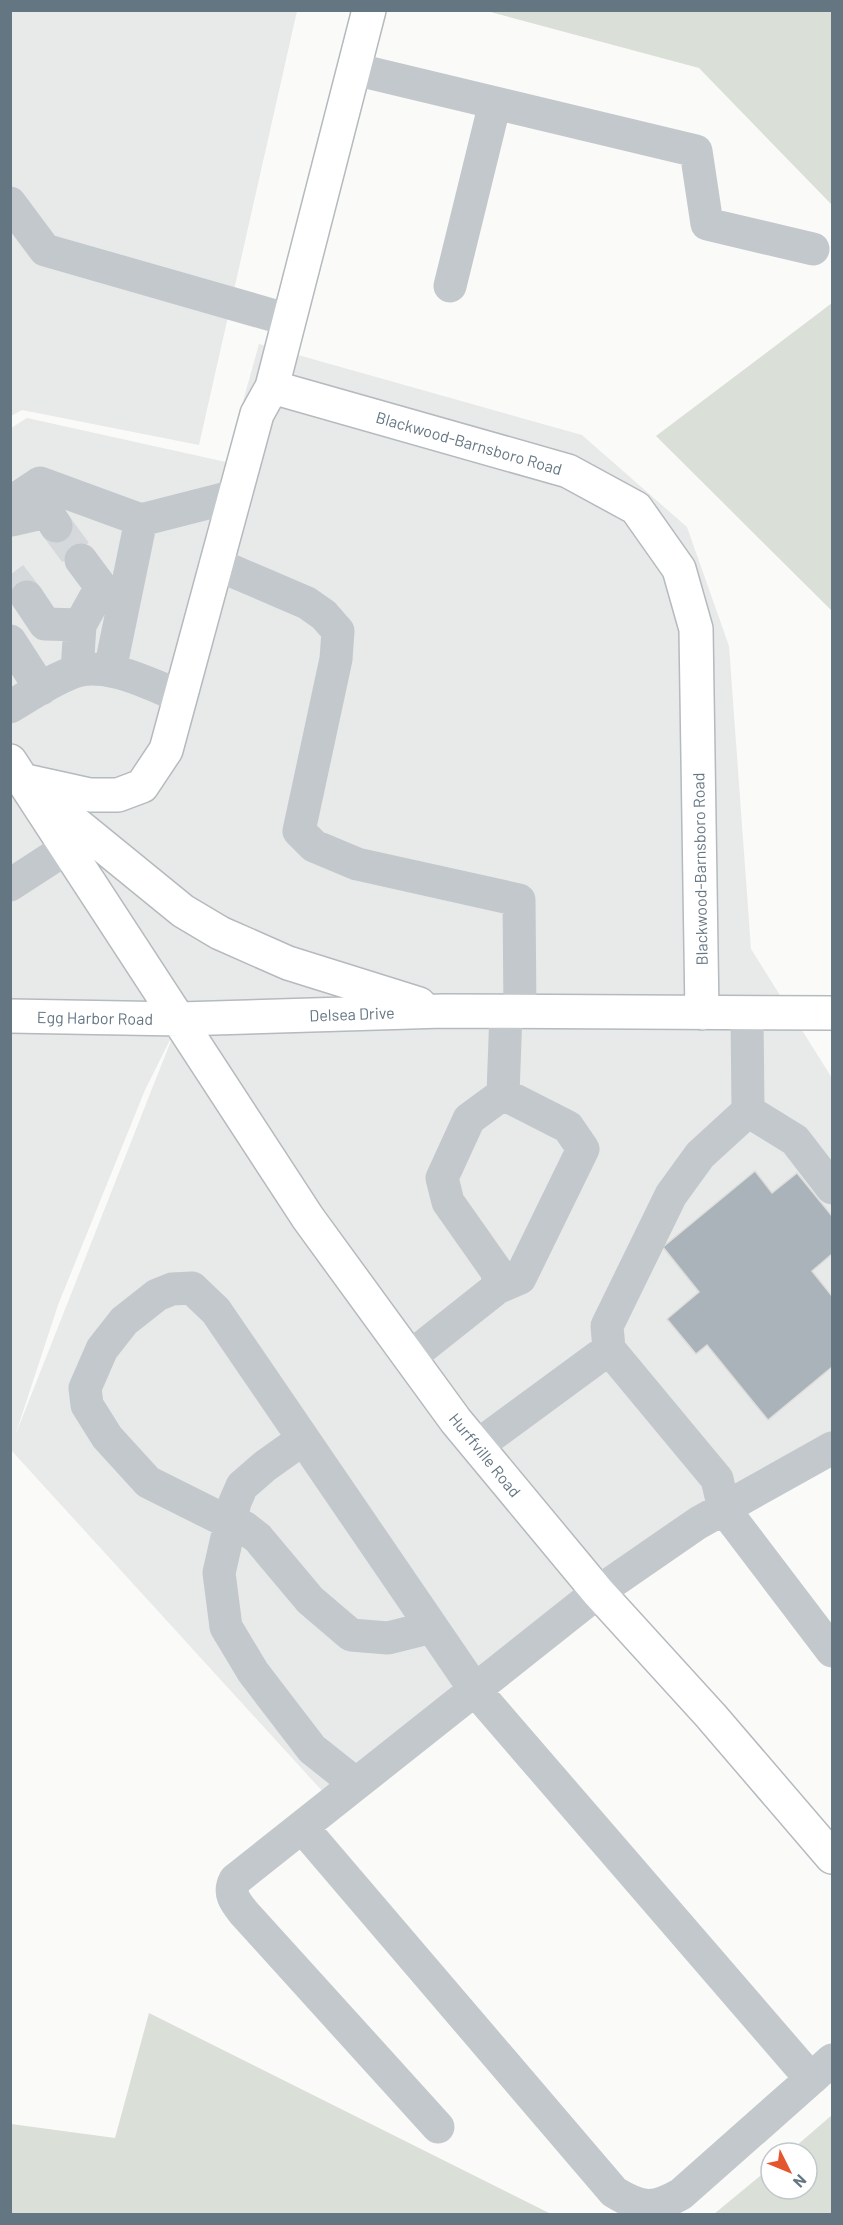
<svg xmlns="http://www.w3.org/2000/svg" width="843" height="2225" viewBox="0 0 843 2225" font-family="Barlow,sans-serif">
	<rect width="100%" height="100%" fill="#fafaf8"/>
	<!-- built -->
	<path fill="#e8e9e9" fill-rule="evenodd" d="M11,11h286l-98,434 -177,-35 -11,6z
		M259,344l323,91 105,92 42,119 22,303 81,129v358l-508,357 -313,-343v-1022l16,-10 199,44zM176,1028l-161,408 43,-131 87,-215z"/>
	<!-- green -->
	<path fill="#dadfd7" d="M487,11h345v194l-133,-137z
		M832,303v308l-176,-175z
		M149,2013l402,201h-540v-90l104,14z
		M832,2115v99h-118l57,-47v22h36v-36h-19z"/>
	<!-- building -->
	<path fill="#aab3b9" stroke="#dcdcda" stroke-width="1.5" d="M755,1171l17,22 25,-20 35,43v38l-20,17 20,25v71l-64,53 -61,-75 -11,9 -29,-35 32,-27 -36,-45z"/>
	<g fill="none" stroke-linecap="round" stroke-linejoin="round">
		<!-- minor-tunnel -->
		<path stroke="#d5d9db" stroke-width="33" stroke-dasharray="33 16" stroke-linecap="butt" d="M56,526l25,34
			M10,575l17,22"/>
		<defs>
			<path id="major" d="M272,387l296,84 68,37 43,61 17,60 6,384
				M10,761l298,457 148,203 142,171 113,124 121,141
				M22,780l68,15h28l24,-9 24,-36 91,-336 15,-27 97,-377
				M48,801l135,110 37,22 68,30 131,41
				M10,1016l170,3 263,-8 389,2"/>
		</defs>
		<!-- major casing -->
		<use href="#major" stroke="#b5babe" stroke-width="36"/>
		<!-- minor -->
		<path stroke="#c3c8cc" stroke-width="33" d="M354,69l342,82 11,73 106,25
			M10,203l35,47 244,70
			M450,286l45,-183
			M10,503l30,-20 101,37 94,-24
			M12,520l35,-8 9,14
			M216,564l91,39 17,12 14,16 -2,28 -37,172 15,15 43,18 162,36 1,112
			M27,597l18,27 35,1
			M10,641l31,48
			M110,670l31,-150
			M77,671l3,-46 21,-38 -20,-27
			M10,707c21,-12 44,-29 67,-36 32,-9 74,14 103,25
			M10,885l57,-37
			M747,1013l1,98 47,29 37,48
			M748,1111l-48,44 -29,40 -64,131 2,23 108,130 7,30 108,142
			M497,1288l23,-10 63,-129 -15,-22 -65,-33
			M410,1357l87,-69 1,-15 -50,-71 -6,-24 27,-59 34,-25 3,-82
			M303,1439l-38,27 -23,20 -7,16 -16,71 7,54 27,45 59,77 44,35
			M477,1446l132,-97
			M432,1627l-44,11 -37,-3 -41,-35 -52,-62 -14,-11 -14,-4 -82,-41 -41,-45 -20,-32 -2,-17 17,-39 22,-28 33,-26 15,-6 20,-1 24,23 259,379 336,389 21,-19
			M302,1827l312,365c28,17 39,18 67,2l130,-115
			M438,2127l-194,-214c-9,-11 -16,-20 -9,-33l363,-288 100,-69 134,-75"/>
		<!-- major -->
		<use href="#major" stroke="#fff" stroke-width="33"/>
	</g>
	<g text-anchor="middle" stroke-width="6" stroke-linejoin="round" paint-order="stroke">
		<!-- street labels -->
		<g font-size="16" fill="#657683" stroke="#fff">
			<text transform="translate(469 443) rotate(16)" y="6">Blackwood-Barnsboro Road</text>
			<text transform="translate(700 869) rotate(-91)" y="6">Blackwood-Barnsboro Road</text>
			<text transform="translate(352 1014) rotate(-2)" y="6">Delsea Drive</text>
			<text transform="translate(95 1018) rotate(1)" y="6">Egg Harbor Road</text>
			<text transform="translate(485 1455) rotate(51)" y="6">Hurffville Road</text>
		</g>
	</g>
	<!-- border -->
	<rect width="843" height="2225" fill="none" stroke="#657683" stroke-width="24"/>
	<!-- north arrow -->
	<g transform="translate(789 2171) rotate(133)"><circle r="28" fill="#ffffff" stroke="#c1c8cd" stroke-width="1.5"/>
	<path d="M0-4.5L10 22L0 15L-10 22Z" fill="#e4572e"/>
	<text y="-9" font-size="16" font-weight="bold" text-anchor="middle" fill="#657683">N</text>
	</g>
</svg>
